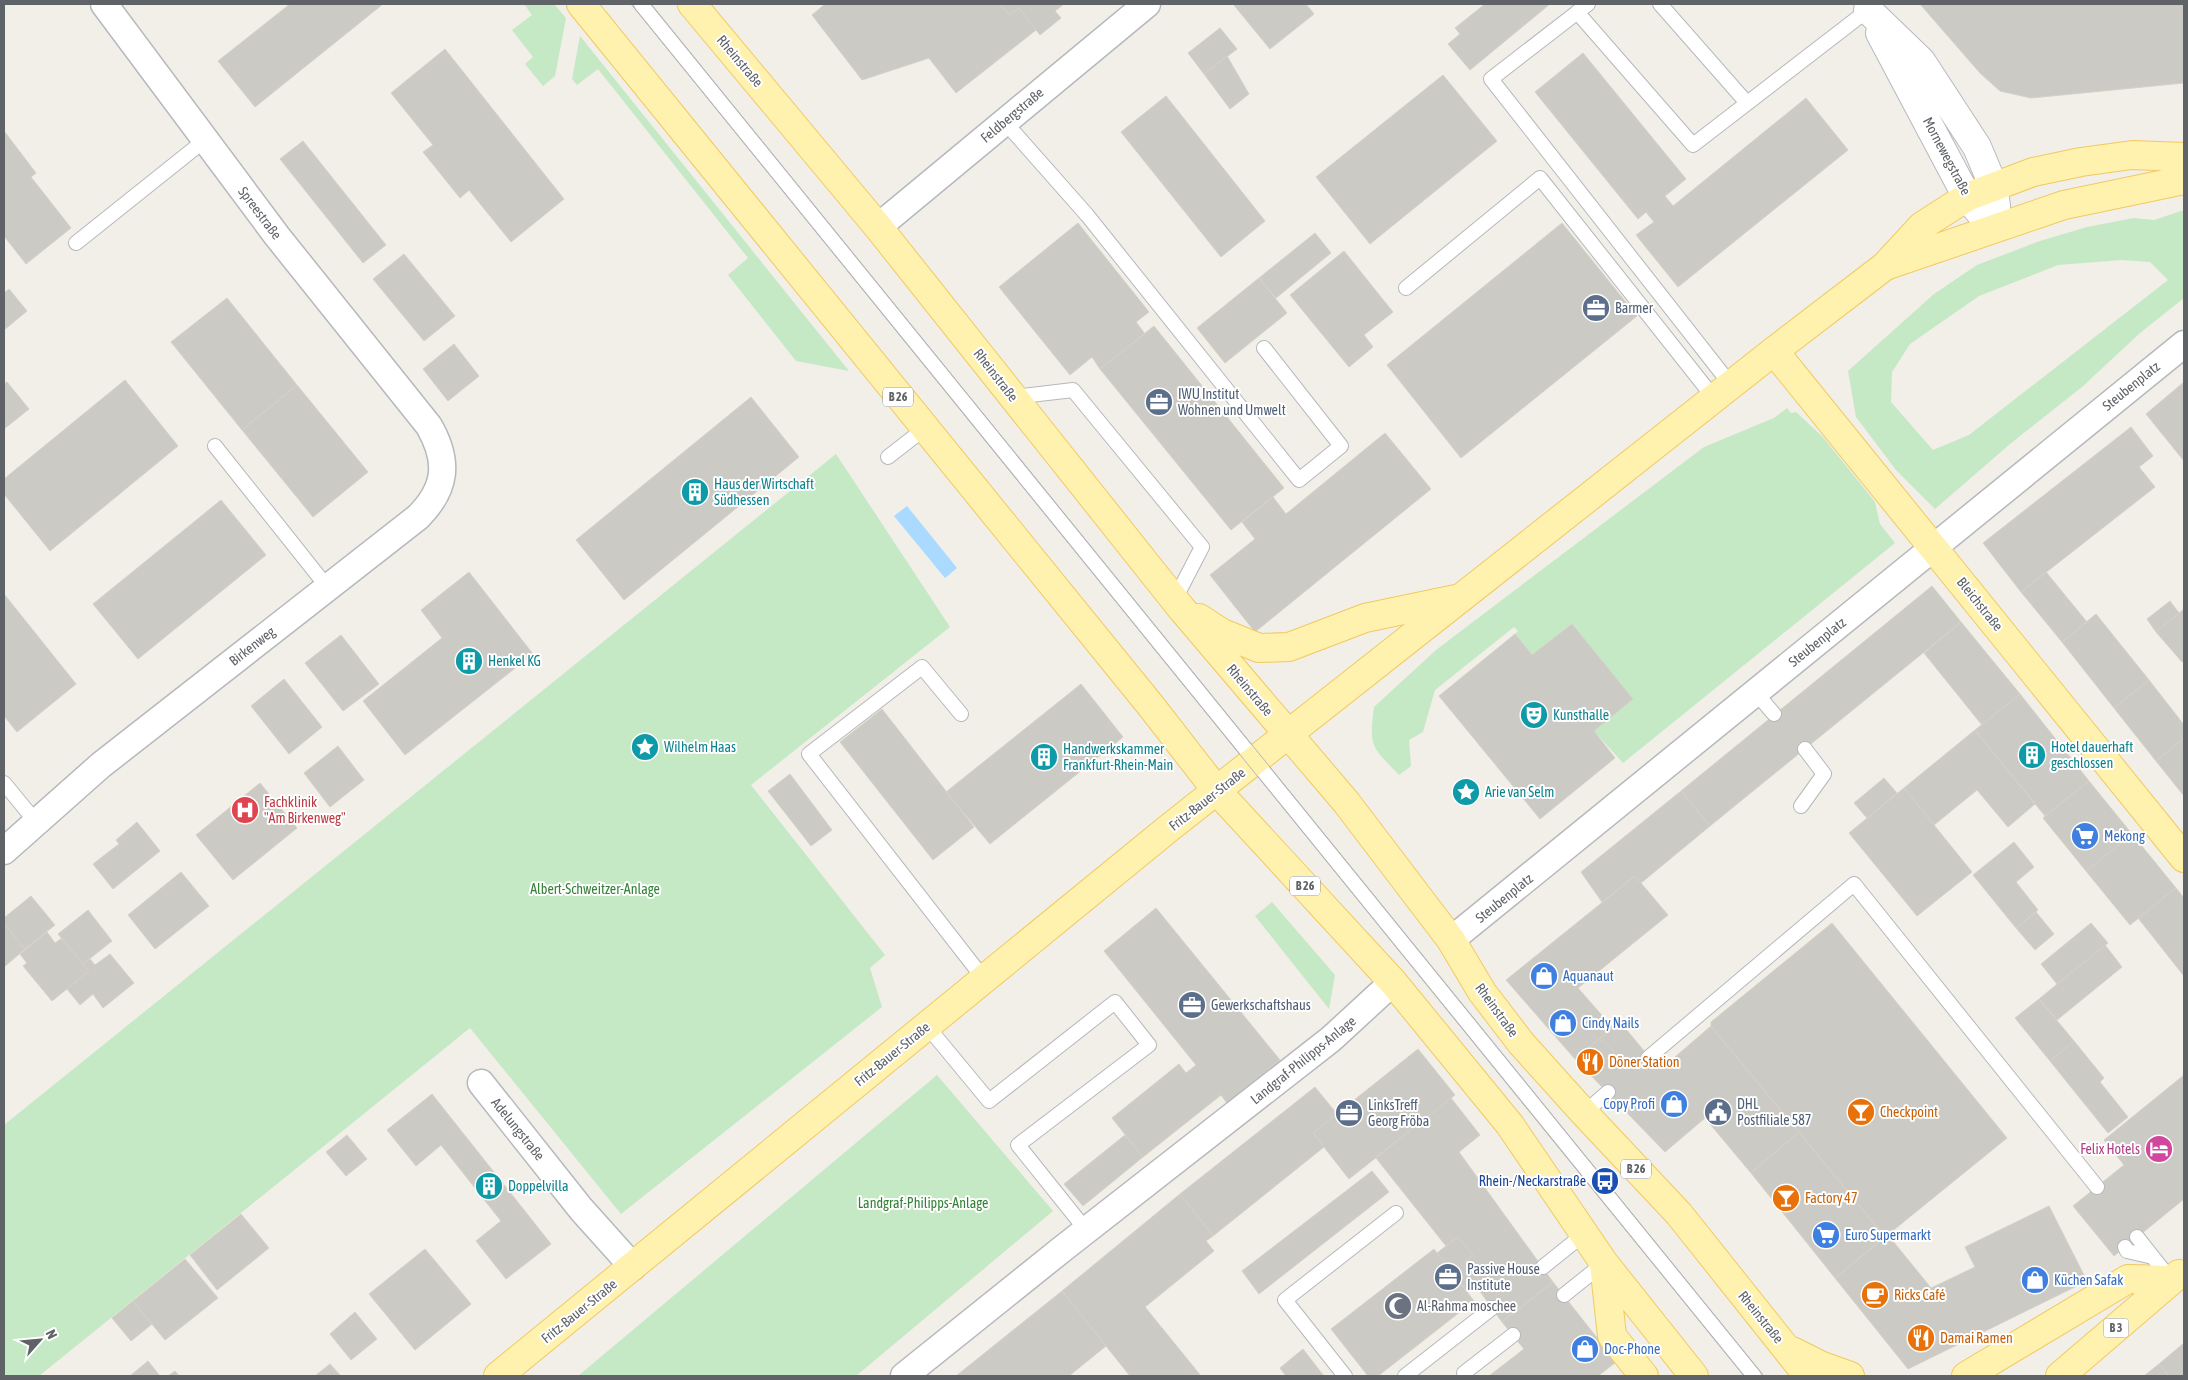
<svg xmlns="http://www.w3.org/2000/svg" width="2188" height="1380" viewBox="0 0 2188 1380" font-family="'Asap Condensed',sans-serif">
	<rect width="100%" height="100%" fill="#f1efe8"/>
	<!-- green -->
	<path fill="#c5e8c5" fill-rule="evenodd" d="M524,4h30l12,14 -11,58 -12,10 -18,-22 8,-7 -21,-27 20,-15z
		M580,36l269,335 -53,-10 -68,-86 20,-17 -150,-189 -21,16 -5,-6z
		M2184,210v88l-44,35 -58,54 -72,57 -75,65 -39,-39 -40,-53 -8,-46 86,-77 43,-29 63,-24 47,-14 47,-9 20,2zM2122,260l28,2 18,18 -199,155 -36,15 -42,-48 1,-30 18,-28 69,-48 79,-31z
		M1787,408l4,5 5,-1 27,25 52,65 5,22 15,19 -272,220 -29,-32 39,-32 -61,-75 -40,31 -17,-21 3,-3 -4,-4 -79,63 -12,42 -14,8 2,26 -12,9c-28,-30 -30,-27 -25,-68l62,-57 268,-203 70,-29z
		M836,454l114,173 -199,158 134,170 -15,13 12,39 -261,207 -151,-186 -431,348h-35v-251z
		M1272,902l63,73 -6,34 -74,-93z
		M937,1075l116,136 -197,165h-278z"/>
	<!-- water -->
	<path fill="#aadaff" d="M907,506l50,62 -12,10 -51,-62z"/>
	<!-- building -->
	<path fill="#cccac5" stroke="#d6d1c6" d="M290,4h93l-128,103 -37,-46z
		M825,4h175l10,11 9,-7 17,22 -80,63 -27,-35 -67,22 -50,-65z
		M1000,4h64l-9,7 6,7 -21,17 -21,-27 -9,7z
		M1233,4h73l8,10 -44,35z
		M1485,4h65l-80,66 -22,-26 12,-10 -5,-6z
		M1920,4h264v79l-153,15 -31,-7 -20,-18z
		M1220,28l17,21 -33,25 -16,-21z
		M445,49l119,150 -53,43 -42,-52 -9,8 -37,-46 10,-7 -42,-52z
		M1583,53l103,126 -21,17 8,10 133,-108 42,52 -170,137 -42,-52 18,-13 -8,-10 -8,7 -103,-127z
		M1227,56l22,38 -19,15 -26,-35z
		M1443,75l54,66 -127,103 -54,-67z
		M1166,96l99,125 -44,36 -100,-125z
		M4,131l32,42 -5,4 40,51 -45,36 -22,-28z
		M303,141l83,104 -23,18 -83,-104z
		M1078,223l71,89 -13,10 9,12 -45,35 -8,-12 -22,18 -71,-88z
		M1562,223l75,93 -176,142 -74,-93z
		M1315,233l16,20 -55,45 -17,-20z
		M1344,251l49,61 -29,23 9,12 -24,20 -59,-72z
		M404,254l51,62 -31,25 -51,-62z
		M1259,278l28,35 -62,50 -28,-35z
		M9,289l18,22 -23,19v-37z
		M227,298l70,87 -55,45 -71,-88z
		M1154,326l130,162 -53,42 -131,-161z
		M454,344l25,32 -31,25 -25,-32z
		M125,380l53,66 -128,105 -46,-57v-15z
		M7,382l22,27 -25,20v-45z
		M2184,382v79l-38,-47z
		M297,385l71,87 -55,45 -71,-87z
		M751,397l48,60 -175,143 -48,-60z
		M2131,427l22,29 -14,11 16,20 -134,105 -38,-49z
		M1385,433l46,56 -176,143 -45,-57 45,-36 -13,-17 31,-25 13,17z
		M221,500l45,55 -128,104 -45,-55z
		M469,572l64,82 -128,101 -42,-54 79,-63 -21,-28z
		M2046,572l41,50 -25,20 -41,-50z
		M1932,586l29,36 -251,204 -29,-35z
		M4,594l72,90 -59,48 -13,-16z
		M2170,601l9,12 -23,19 -9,-13z
		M2184,609v51l-2,2 -26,-30z
		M2096,614l53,66 -35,28 -52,-66z
		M1961,622l59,72 -38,31 -58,-72z
		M1572,624l61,75 -39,32 21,27 -75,61 -101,-123 76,-62 17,21z
		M341,635l38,49 -36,27 -38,-48z
		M284,679l38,48 -33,27 -38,-48z
		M2149,680l35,45v13l-28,23 -42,-53z
		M1081,684l42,53 -133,107 -44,-52z
		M2020,694l69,87 -44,35 -70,-86z
		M882,709l92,118 -41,33 -93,-118z
		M1975,730l60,74 -27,23 -31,-37 -43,35 -30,-37z
		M2184,738v58l-28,-35z
		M338,746l26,34 -34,27 -26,-34z
		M790,774l42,56 -21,16 -43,-55z
		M1884,778l13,15 -30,25 -13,-15z
		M2089,781l43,53 -46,37 -43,-53z
		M260,783l37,45 -64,52 -37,-45z
		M1904,788l68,84 -55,44 -68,-83z
		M1681,791l29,35 -69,57 -6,-7 -33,26 -21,-30z
		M137,822l23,29 -47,38 -20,-25 26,-20 -3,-4z
		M2132,834l44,54 -46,37 -44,-54z
		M2014,842l20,25 -18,15 22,28 -22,18 -43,-53z
		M181,872l28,34 -54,43 -27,-34z
		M1635,876l33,39 -90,73 35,40 -38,31 -69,-79z
		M2176,888l8,10v78l-46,-58z
		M31,896l24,29 -30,24 -21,-26v-5z
		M1156,908l124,152 -53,43 -6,-8 -78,62 -31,-39 67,-54 7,9 10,-8 -92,-114z
		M88,910l24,31 -29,23 -25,-30z
		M2036,912l18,22 -19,16 -19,-22z
		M4,923l21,26 -21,18z
		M1832,923l175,215 -122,99 -174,-211v-4z
		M2091,923l17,20 -51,41 -16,-20z
		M47,932l8,11 7,-5 27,33 -37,30 -29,-35 4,-3 -7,-9z
		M2105,945l17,22 -65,53 -18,-21z
		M110,954l24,29 -31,25 -10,-14 -13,11 -13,-16 22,-18 -6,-7 7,-5 5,6z
		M2039,999l35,42 -24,20 -35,-43z
		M1620,1022l40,48 51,-44 88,106 -48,41 -46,-55 -40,34 -90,-93z
		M1603,1040l11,12 -22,19 -10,-13z
		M2074,1041l30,37 -4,4 28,35 -20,16 -58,-72z
		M1418,1049l37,46 -106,84 -36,-46z
		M2184,1075v124l-70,57 -41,-50 51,-41 -20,-25z
		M1315,1087l22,27 -24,19 11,14 -111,89 -33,-42z
		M432,1094l119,150 -45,35 -30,-38 25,-20 -60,-76 -25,21 -29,-36z
		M1451,1098l29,37 -21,17 94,130 -51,40 -28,-39 5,-4 -14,-18 8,-6 -15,-18 -12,9 -70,-88z
		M1799,1132l86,105 -50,41 -84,-105z
		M347,1135l20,24 -21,17 -20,-24z
		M1125,1135l18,22 -60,49 -19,-22z
		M1372,1171l17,21 -130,102 -17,-23z
		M1180,1194l33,42 -7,5 8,10 -69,56 56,69h-71l-68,-85z
		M2049,1206l38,75 -179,88 -73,-91 53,-43 43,53 44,-21 -10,-20z
		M241,1214l28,34 -52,42 -27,-35z
		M1458,1237l15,18 -8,6 14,18 -13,11 -29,-37z
		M425,1249l46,55 -56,46 -46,-56z
		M1434,1249l40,52 -96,75h-10l-37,-47z
		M185,1259l33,39 -53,42 -32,-39z
		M1553,1282l63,80 -18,14h-109l35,-27 -22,-27z
		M1062,1291l44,55 -37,30h-113z
		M133,1301l19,23 -21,17 -19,-23z
		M355,1312l22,27 -26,21 -21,-26z
		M2184,1343v33h-15l-10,-12z
		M1303,1349l20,26 -2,1h-35l-6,-8z
		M148,1361l12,15h-30z
		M330,1364l11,12h-26z
		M2159,1364l10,12h-25z
		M175,1371l4,5h-11z"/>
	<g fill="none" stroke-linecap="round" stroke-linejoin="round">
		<defs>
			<path id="lane" d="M641,4l1113,1372
				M1588,4l-97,75 240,306
				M1660,4l87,99
				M1577,12l116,133 175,-135
				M1004,121l83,94 212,265 42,-34 -77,-98
				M76,243l129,-103
				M1406,288l134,-110 174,220
				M1014,397l59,-7 129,157 -27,52
				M215,446l113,142
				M888,457l36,-28
				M1756,693l18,21
				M961,714l-39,-47 -113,87 175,225
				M4,783l32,39
				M1801,806l23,-32 -19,-25
				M927,1026l62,75 126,-99 34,43 -131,100 68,85
				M1648,1058l206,-174 243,303
				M1584,1113l24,-21
				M2137,1237l34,43
				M2125,1247l2,4 26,6
				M1543,1267l41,-33
				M1564,1295l40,-32
				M1464,1373l49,-38
				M1345,1376l-60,-76 111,-87
				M1405,1376l87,-68"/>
			<path id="street" d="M878,227l269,-223
				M4,851l97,-86 317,-248c29,-29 31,-56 11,-91l-152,-190 -173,-232
				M1451,940l733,-596
				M481,1083l100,126 52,58
				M904,1376l157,-126 270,-211 62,-57"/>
			<path id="secondary" d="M1868,10l53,51 56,86 16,38 3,21 -3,22
				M1880,33l87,164 15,18"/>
			<path id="primary" d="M581,4l570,702 66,85 176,191 117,143 94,138 90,113
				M692,4l186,223 303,381 165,194 105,138 31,52 39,51 63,70 95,101 129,162
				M1888,265l176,-60 120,-25
				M1774,351l410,507
				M1199,618l23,15 37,15 30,-1 76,-29 91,-19
				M1604,1263l8,73 32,40
				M1792,1351l30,15 28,10
				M498,1376l671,-548 605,-477 111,-85 37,-40 45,-29 66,-25 48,-10 51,-7 52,2
				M1966,1376l162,-97 44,1
				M2060,1376l119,-102"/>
		</defs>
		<!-- lane casing -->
		<use href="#lane" stroke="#b5b8bc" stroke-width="16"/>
		<!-- street casing -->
		<use href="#street" stroke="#b5b8bc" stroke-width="29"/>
		<!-- secondary casing -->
		<use href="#secondary" stroke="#b6babf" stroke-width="30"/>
		<!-- primary casing -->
		<use href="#primary" stroke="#f2c960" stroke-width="30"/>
		<!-- lane -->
		<use href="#lane" stroke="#fff" stroke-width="14"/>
		<!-- street -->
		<use href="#street" stroke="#fff" stroke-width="26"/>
		<!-- secondary -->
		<use href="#secondary" stroke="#fff" stroke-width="28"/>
		<!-- primary -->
		<use href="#primary" stroke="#fff2af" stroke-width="28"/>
		<!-- tram -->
		<path stroke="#b6b7b8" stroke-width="1" d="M631,4l1113,1372
			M651,4l1113,1372"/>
	</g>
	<!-- icons -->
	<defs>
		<symbol id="office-disc" viewBox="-11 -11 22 22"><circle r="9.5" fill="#5c6f8a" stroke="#fff"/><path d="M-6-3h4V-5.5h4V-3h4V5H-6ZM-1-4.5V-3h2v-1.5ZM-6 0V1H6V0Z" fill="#fff"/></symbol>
		<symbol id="building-disc" viewBox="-11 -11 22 22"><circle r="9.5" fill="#0f9aa8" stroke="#fff"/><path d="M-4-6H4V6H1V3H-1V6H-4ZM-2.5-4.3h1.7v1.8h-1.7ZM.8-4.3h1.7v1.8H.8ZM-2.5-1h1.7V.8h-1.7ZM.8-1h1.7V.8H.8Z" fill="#fff"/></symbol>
		<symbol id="theatre-disc" viewBox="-11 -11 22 22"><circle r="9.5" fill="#0f9aa8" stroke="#fff"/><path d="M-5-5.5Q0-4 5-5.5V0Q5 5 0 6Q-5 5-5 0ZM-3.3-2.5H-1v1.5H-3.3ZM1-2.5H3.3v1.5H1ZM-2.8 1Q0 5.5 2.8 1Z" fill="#fff"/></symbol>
		<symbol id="sight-disc" viewBox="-11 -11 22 22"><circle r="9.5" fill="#0f9aa8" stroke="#fff"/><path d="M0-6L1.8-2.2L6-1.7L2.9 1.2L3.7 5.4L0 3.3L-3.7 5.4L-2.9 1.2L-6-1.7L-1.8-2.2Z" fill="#fff"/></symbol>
		<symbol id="hospital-disc" viewBox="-11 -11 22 22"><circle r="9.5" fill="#e0444e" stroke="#fff"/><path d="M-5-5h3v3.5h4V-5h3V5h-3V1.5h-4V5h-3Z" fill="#fff"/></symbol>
		<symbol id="supermarket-disc" viewBox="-11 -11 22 22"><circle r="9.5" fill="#3f7fe0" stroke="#fff"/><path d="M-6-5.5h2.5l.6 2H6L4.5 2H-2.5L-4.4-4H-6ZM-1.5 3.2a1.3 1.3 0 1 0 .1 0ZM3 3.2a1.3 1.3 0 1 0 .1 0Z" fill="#fff"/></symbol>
		<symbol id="shop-disc" viewBox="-11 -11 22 22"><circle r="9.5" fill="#3f7fe0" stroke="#fff"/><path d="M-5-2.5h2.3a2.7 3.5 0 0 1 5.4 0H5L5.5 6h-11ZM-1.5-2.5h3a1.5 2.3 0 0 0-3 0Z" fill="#fff"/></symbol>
		<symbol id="restaurant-disc" viewBox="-11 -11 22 22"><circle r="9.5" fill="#e8710a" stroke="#fff"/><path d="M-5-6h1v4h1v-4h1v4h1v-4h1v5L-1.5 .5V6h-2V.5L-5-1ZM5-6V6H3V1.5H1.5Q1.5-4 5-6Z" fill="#fff"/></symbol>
		<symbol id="civic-disc" viewBox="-11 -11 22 22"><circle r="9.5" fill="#5c6f8a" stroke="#fff"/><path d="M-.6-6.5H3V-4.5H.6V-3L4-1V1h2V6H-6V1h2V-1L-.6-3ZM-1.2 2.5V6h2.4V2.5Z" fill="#fff"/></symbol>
		<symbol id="bar-disc" viewBox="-11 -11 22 22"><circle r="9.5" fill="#e8710a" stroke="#fff"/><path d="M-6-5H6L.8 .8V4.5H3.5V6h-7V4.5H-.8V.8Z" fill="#fff"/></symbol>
		<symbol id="hotel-disc" viewBox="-11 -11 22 22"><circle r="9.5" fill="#d1479c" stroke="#fff"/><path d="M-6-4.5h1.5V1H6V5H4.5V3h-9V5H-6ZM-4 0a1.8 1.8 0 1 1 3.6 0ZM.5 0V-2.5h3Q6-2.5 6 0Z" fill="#fff"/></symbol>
		<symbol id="bus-disc" viewBox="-11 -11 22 22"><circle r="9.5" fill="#1a4fb4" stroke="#fff"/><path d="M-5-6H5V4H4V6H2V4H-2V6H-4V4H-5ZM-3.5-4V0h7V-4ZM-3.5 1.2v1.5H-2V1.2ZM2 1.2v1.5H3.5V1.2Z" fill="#fff"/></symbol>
		<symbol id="cafe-disc" viewBox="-11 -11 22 22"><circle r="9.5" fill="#e8710a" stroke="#fff"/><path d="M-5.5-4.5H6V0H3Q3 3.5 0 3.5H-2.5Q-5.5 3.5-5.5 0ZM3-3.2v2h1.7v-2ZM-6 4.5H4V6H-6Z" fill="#fff"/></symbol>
		<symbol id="mosque-disc" viewBox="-11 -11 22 22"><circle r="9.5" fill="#6b7280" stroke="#fff"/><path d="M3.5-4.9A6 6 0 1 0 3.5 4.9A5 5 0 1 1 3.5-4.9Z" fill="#fff"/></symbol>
	</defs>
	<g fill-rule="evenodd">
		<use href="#office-disc" x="1580" y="292" width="32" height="32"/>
		<use href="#office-disc" x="1143" y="386" width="32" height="32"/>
		<use href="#building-disc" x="679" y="476" width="32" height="32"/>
		<use href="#building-disc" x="453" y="645" width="32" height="32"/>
		<use href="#theatre-disc" x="1518" y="699" width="32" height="32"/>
		<use href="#sight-disc" x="629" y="731" width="32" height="32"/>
		<use href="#building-disc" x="2016" y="739" width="32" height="32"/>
		<use href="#building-disc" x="1028" y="741" width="32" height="32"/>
		<use href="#sight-disc" x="1450" y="776" width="32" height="32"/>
		<use href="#hospital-disc" x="229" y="794" width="32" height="32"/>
		<use href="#supermarket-disc" x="2069" y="820" width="32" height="32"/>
		<use href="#shop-disc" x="1528" y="960" width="32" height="32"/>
		<use href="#office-disc" x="1176" y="989" width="32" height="32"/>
		<use href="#shop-disc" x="1547" y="1007" width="32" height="32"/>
		<use href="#restaurant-disc" x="1574" y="1046" width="32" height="32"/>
		<use href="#shop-disc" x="1658" y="1088" width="32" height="32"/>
		<use href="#civic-disc" x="1702" y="1096" width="32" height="32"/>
		<use href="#bar-disc" x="1845" y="1096" width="32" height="32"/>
		<use href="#office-disc" x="1333" y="1097" width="32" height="32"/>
		<use href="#hotel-disc" x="2143" y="1133" width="32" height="32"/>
		<use href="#bus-disc" x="1589" y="1165" width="32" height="32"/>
		<use href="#building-disc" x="473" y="1170" width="32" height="32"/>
		<use href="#bar-disc" x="1770" y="1182" width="32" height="32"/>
		<use href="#supermarket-disc" x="1810" y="1219" width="32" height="32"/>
		<use href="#office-disc" x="1432" y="1261" width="32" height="32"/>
		<use href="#shop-disc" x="2019" y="1264" width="32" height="32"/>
		<use href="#cafe-disc" x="1859" y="1279" width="32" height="32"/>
		<use href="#mosque-disc" x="1382" y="1290" width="32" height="32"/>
		<use href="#restaurant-disc" x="1905" y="1322" width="32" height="32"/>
		<use href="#shop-disc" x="1569" y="1333" width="32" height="32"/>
	</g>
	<g text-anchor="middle" stroke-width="4" stroke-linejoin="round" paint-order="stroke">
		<!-- shield labels -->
		<g fill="#fff" stroke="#8f9295" stroke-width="1">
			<rect x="883" y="387.5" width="30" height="19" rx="4"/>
			<rect x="1290" y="876.5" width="30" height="19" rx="4"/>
			<rect x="1621" y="1159.5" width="30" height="19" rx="4"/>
			<rect x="2103.5" y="1318.5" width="25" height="19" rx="4"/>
		</g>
		<g font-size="12" font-weight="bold" fill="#5f6368">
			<text x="898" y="401">B 26</text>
			<text x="1305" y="890">B 26</text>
			<text x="1636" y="1173">B 26</text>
			<text x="2116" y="1332">B 3</text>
		</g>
		<!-- street labels -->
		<g font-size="14" fill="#5f6368" stroke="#fff">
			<text transform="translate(740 61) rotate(50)" y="5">Rheinstraße</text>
			<text transform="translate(1012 115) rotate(-40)" y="5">Feldbergstraße</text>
			<text transform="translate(1947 156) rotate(62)" y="5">Mornewegstraße</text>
			<text transform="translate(260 213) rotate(53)" y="5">Spreestraße</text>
			<text transform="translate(996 375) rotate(52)" y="5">Rheinstraße</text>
			<text transform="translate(2131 386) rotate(-39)" y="5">Steubenplatz</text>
			<text transform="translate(1980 604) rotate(51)" y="5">Bleichstraße</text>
			<text transform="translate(1817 642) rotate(-39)" y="5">Steubenplatz</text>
			<text transform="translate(252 646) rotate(-38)" y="5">Birkenweg</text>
			<text transform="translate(1250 690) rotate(50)" y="5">Rheinstraße</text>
			<text transform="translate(1207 799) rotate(-38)" y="5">Fritz-Bauer-Straße</text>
			<text transform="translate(1504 898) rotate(-39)" y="5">Steubenplatz</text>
			<text transform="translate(1497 1010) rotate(54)" y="5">Rheinstraße</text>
			<text transform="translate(892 1054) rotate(-39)" y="5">Fritz-Bauer-Straße</text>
			<text transform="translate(1303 1060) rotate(-39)" y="5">Landgraf-Philipps-Anlage</text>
			<text transform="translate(518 1129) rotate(51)" y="5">Adelungstraße</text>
			<text transform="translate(579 1311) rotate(-39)" y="5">Fritz-Bauer-Straße</text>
			<text transform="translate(1761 1317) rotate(51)" y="5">Rheinstraße</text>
		</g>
		<!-- service labels -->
		<g font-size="14" fill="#4e5e75" stroke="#fff" text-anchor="start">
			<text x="1615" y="313">Barmer</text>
			<text x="1178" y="399">IWU Institut<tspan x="1178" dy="16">Wohnen und Umwelt</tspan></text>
			<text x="1211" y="1010">Gewerkschaftshaus</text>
			<text x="1737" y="1109">DHL<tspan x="1737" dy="16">Postfiliale 587</tspan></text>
			<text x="1368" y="1110">LinksTreff<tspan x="1368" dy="16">Georg Fröba</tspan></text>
			<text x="1467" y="1274">Passive House<tspan x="1467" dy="16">Institute</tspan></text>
		</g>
		<!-- culture labels -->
		<g font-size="14" fill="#0d838f" stroke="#fff" text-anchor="start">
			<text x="714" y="489">Haus der Wirtschaft<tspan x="714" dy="16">Südhessen</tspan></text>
			<text x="488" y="666">Henkel KG</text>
			<text x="1553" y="720">Kunsthalle</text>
			<text x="664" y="752">Wilhelm Haas</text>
			<text x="2051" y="752">Hotel dauerhaft<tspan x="2051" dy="16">geschlossen</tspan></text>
			<text x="1063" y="754">Handwerkskammer<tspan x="1063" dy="16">Frankfurt-Rhein-Main</tspan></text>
			<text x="1485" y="797">Arie van Selm</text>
			<text x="508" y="1191">Doppelvilla</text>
		</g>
		<!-- health labels -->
		<g font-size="14" fill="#be3a42" stroke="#fff" text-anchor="start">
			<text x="264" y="807">Fachklinik<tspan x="264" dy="16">"Am Birkenweg"</tspan></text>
		</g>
		<!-- shop labels -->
		<g font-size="14" fill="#366cbe" stroke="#fff" text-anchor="start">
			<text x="2104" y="841">Mekong</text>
			<text x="1563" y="981">Aquanaut</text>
			<text x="1582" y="1028">Cindy Nails</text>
			<text x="1655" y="1109" text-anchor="end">Copy Profi</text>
			<text x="1845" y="1240">Euro Supermarkt</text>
			<text x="2054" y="1285">Küchen Safak</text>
			<text x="1604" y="1354">Doc-Phone</text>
		</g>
		<!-- park labels -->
		<g font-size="14" fill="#348238" stroke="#fff">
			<text x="595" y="894">Albert-Schweitzer-Anlage</text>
			<text x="923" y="1208">Landgraf-Philipps-Anlage</text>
		</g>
		<!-- food labels -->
		<g font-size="14" fill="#c56008" stroke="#fff" text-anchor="start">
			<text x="1609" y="1067">Döner Station</text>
			<text x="1880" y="1117">Checkpoint</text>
			<text x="1805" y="1203">Factory 47</text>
			<text x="1894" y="1300">Ricks Café</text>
			<text x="1940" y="1343">Damai Ramen</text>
		</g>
		<!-- hotel labels -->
		<g font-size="14" fill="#b23c85" stroke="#fff" text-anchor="end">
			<text x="2140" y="1154">Felix Hotels</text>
		</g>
		<!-- transit labels -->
		<g font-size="14" fill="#164399" stroke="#fff" text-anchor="end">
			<text x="1586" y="1186">Rhein-/Neckarstraße</text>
		</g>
		<!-- worship labels -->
		<g font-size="14" fill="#5b616d" stroke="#fff" text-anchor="start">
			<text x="1417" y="1311">Al-Rahma moschee</text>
		</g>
	</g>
	<!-- border -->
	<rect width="2188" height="1380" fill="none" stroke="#5f6368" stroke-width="10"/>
	<!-- north arrow -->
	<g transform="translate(40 1340) rotate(63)" stroke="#ffffff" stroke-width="4" paint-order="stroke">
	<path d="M0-4L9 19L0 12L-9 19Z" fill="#5f6368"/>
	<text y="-8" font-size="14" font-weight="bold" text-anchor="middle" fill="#5f6368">N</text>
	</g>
</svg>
